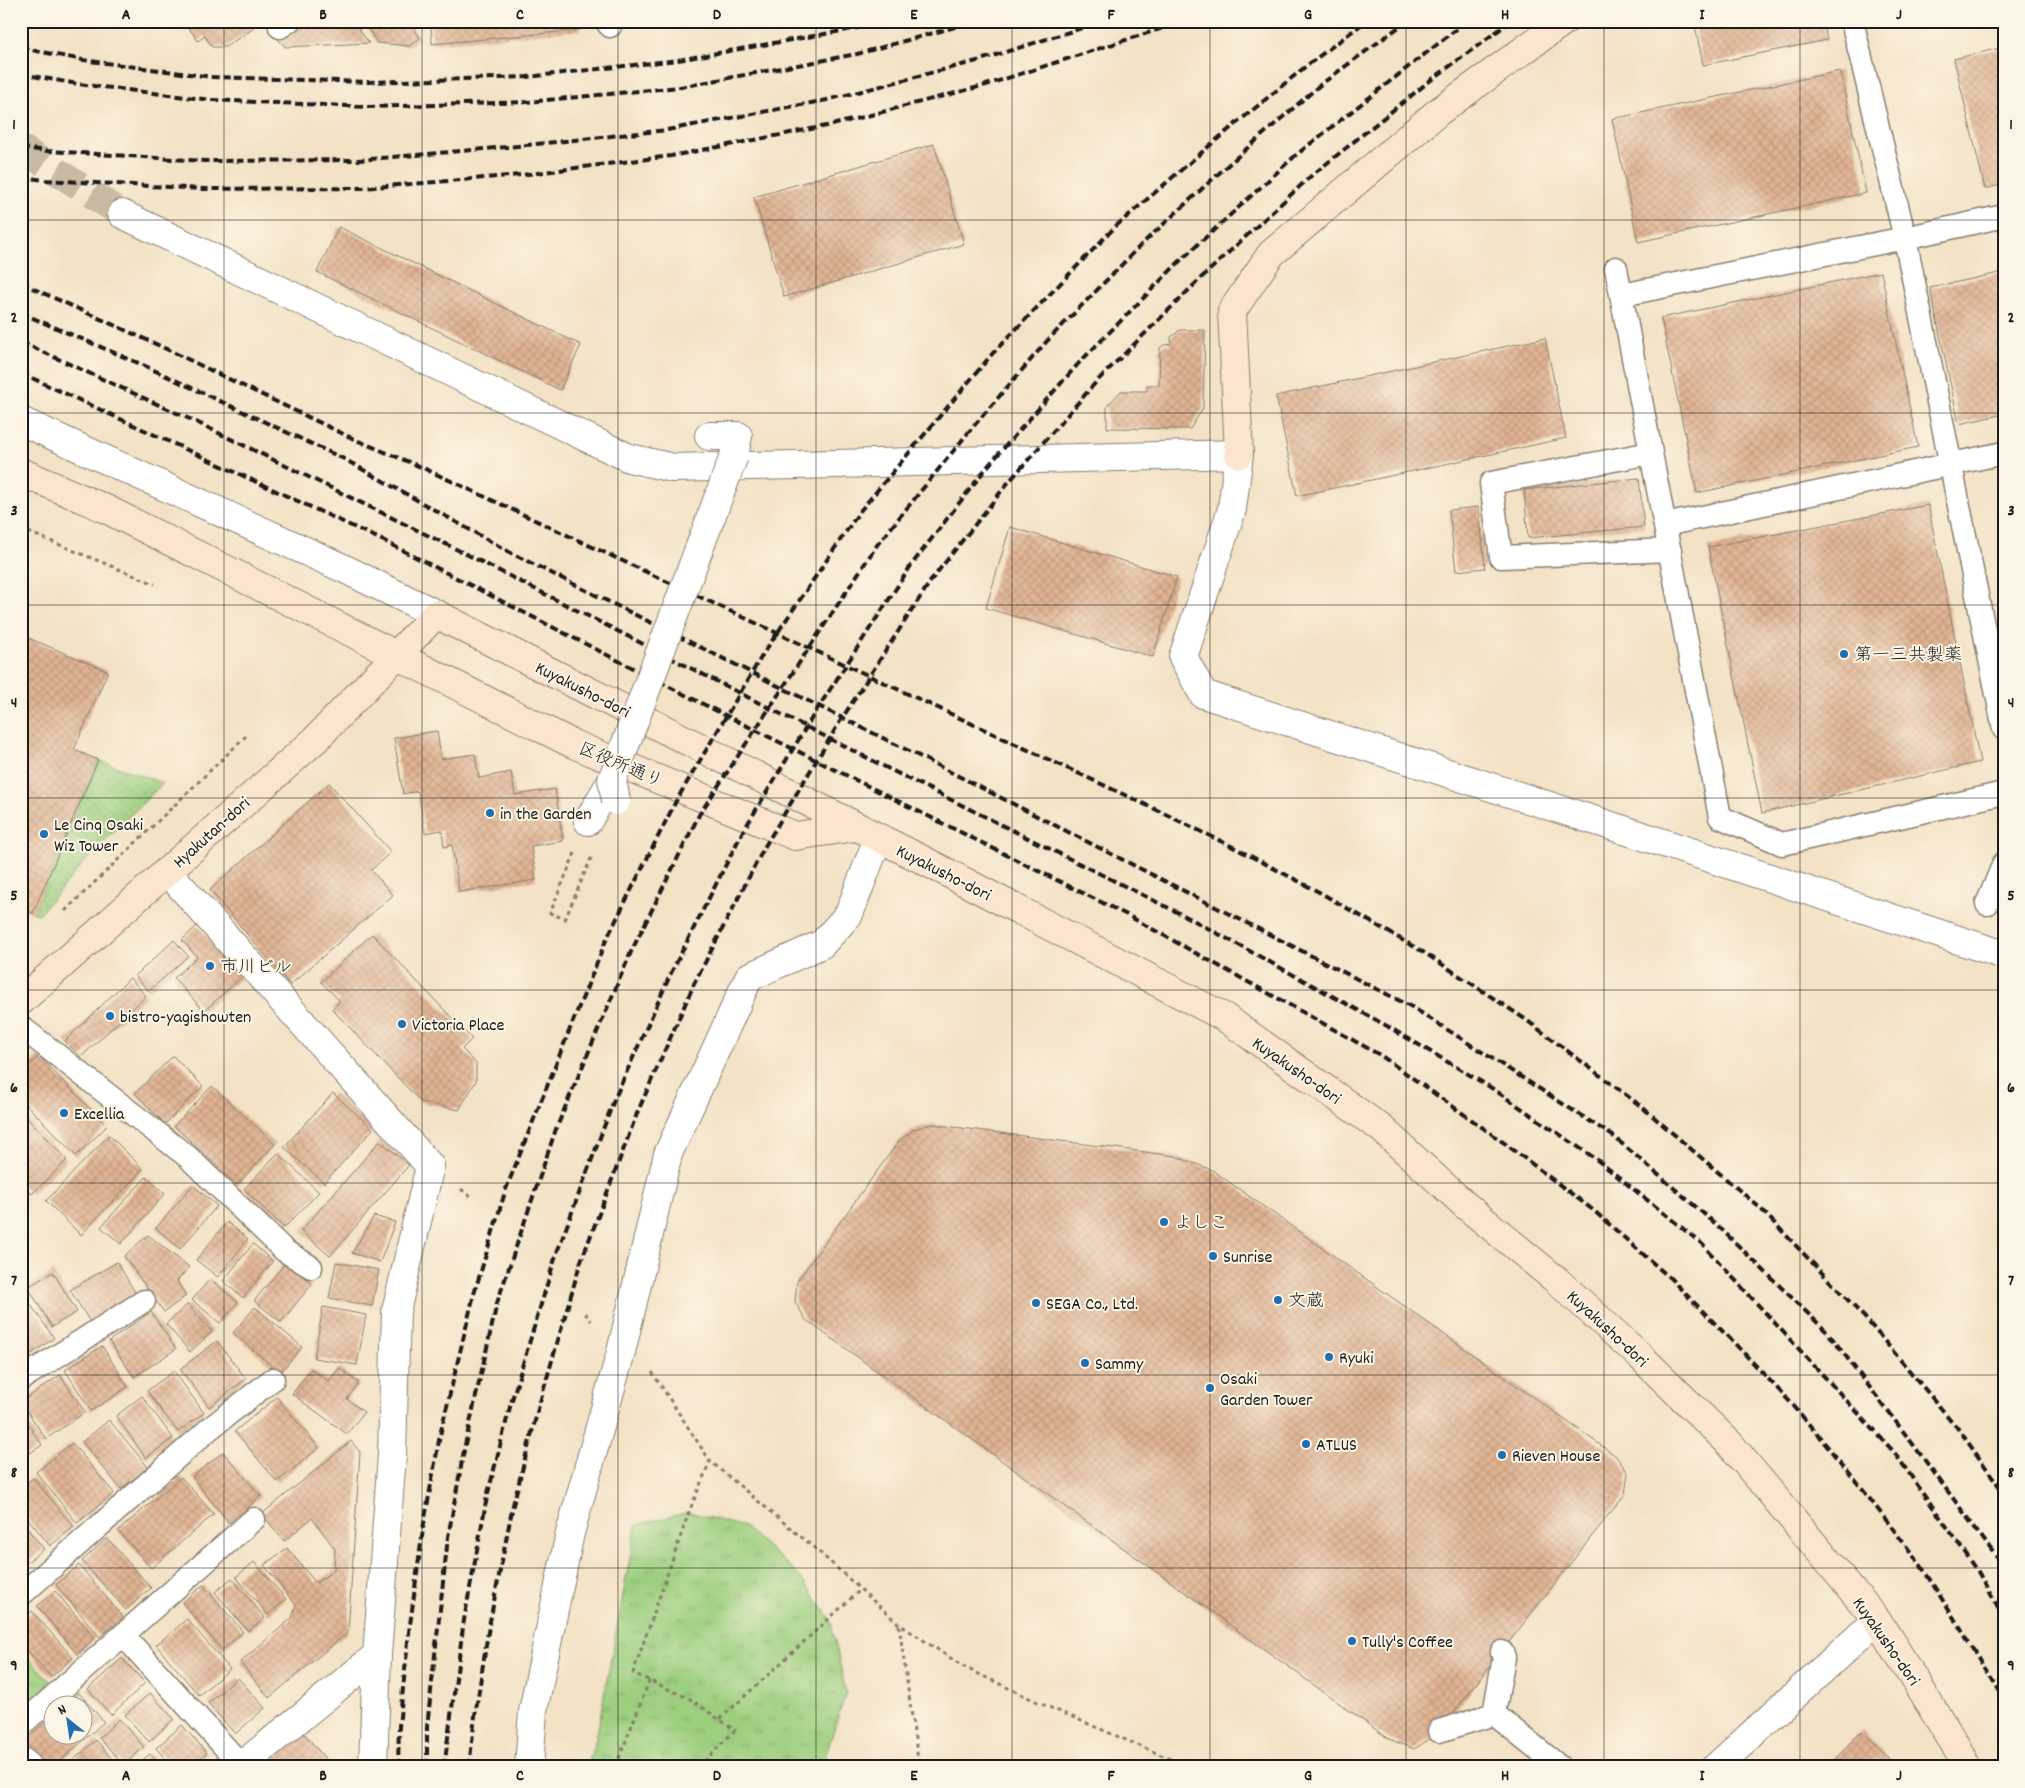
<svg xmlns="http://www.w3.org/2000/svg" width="2025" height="1788" viewBox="0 0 2025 1788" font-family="Dekko,'Klee One',sans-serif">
	<defs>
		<pattern id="grass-dots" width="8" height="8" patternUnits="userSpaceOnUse" patternTransform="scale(1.25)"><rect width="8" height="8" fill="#9ccf7e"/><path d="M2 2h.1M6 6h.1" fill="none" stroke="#86b16c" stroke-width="1.8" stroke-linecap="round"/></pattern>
		<pattern id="park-tufts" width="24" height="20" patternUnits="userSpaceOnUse" patternTransform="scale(1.25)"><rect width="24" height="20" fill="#9ccf7e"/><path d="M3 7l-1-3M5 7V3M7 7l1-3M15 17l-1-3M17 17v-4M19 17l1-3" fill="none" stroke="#86b16c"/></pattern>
		<pattern id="building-cross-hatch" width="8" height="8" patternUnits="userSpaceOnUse" patternTransform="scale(1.25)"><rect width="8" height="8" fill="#e1b493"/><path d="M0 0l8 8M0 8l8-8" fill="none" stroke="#c09a7e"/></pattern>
	</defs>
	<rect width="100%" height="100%" fill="#fcf5e5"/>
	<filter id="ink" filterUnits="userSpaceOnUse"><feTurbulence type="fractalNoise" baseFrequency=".02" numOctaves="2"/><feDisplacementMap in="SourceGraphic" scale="10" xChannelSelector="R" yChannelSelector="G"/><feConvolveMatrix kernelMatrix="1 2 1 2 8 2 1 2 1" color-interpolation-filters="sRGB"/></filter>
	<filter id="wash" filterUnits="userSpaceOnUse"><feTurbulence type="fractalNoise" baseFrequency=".0096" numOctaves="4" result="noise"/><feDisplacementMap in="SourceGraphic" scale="20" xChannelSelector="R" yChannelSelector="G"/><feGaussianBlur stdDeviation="1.12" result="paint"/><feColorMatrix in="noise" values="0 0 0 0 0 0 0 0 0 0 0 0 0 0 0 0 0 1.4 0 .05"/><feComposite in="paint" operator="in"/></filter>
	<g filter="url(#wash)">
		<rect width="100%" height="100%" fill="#f3e2c5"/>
		<!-- grass -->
		<path fill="url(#grass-dots)" stroke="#5c764d" d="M98,760l65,23 -65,64 -59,67 -6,-1z"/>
		<!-- park -->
		<path fill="url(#park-tufts)" stroke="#5c764d" d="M689,1512l55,15 53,46 33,45 16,74 -24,75h-235l9,-28 40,-214z
			M21,1649l34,38 -34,30z"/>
		<g id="blocks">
			<!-- building -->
			<path fill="url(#building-cross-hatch)" d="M184,21h65l5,7 -29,19h-13l-7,-11 -7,5z
				M305,21h48l16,22 -84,4 -7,-8z
				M363,21h46l11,17 -11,8 -32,-3z
				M435,21h143l2,9 -148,14 -1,-21z
				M1694,21h129l4,19 -124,25z
				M2004,47v137l-19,5 -31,-130z
				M1840,71l26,122 -228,49 -26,-123z
				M934,144l30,100 -180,53 -30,-100z
				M339,227l242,118 -21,45 -243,-118z
				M1881,272l37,175 -221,46 -36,-175z
				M2004,272v142l-45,10 -29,-136z
				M1180,330h25l-2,78 -13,21 -83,-1v-22l14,-15h26v-6h12l1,-37 4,-3 7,-1v-7z
				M1545,338l21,100 -269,58 -21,-100z
				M1639,478l5,49 -116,11 -4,-48z
				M1928,505l52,257 -218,51 -54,-266z
				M1479,507l6,61 -29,3 -7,-61z
				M1010,527l167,50 -24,80 -167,-49z
				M28,638l80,33 -34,79 24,10 -65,153 -12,-5v-254z
				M437,731l4,28 34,-5 4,24 32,-6 4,23 40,-6 8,52 -32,5 5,34 -77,12 -7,-47 -8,2 -2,-17 -17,3 -7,-42 -15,3 -9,-56z
				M329,783l62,69 -20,18 22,25 -103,90 -80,-95z
				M197,926l46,50 -39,35 -30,-33 23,-21 -15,-17z
				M372,934l100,105 -10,10 14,14v18l-17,29 -38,-8 -89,-93 8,-8 -19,-19z
				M174,940l14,16 -39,35 -14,-15z
				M130,978l16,18 -65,61 -16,-16z
				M39,1056l68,70 -31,30 -55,-57v-25z
				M173,1056l30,30 -38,38 -30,-31z
				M212,1086l63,58 -38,41 -63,-59z
				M333,1093l40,36 -49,54 -40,-36z
				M21,1112l46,48 -35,34 -11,-11z
				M931,1124l244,32 37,14 404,286 12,17 -3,21 -189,241 -22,14 -25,-10 -583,-419 -11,-18 2,-21 102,-140 15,-12z
				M109,1135l34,34 -62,66 -35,-34z
				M380,1141l29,24 -79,91 -29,-25z
				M278,1153l41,39 -35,36 -40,-39z
				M146,1177l19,17 -44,50 -20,-17z
				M193,1185l24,21 -37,43 -24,-21z
				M374,1216l21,6 -15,40 -28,-9z
				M227,1222l21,17 -30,38 -22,-17z
				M148,1235l41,32 -12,14 9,15 -22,16 -40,-56z
				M253,1244l20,17 -30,37 -20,-17z
				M117,1262l19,32 -46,28 -20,-32z
				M286,1262l26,22 -31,38 -27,-21z
				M336,1262l43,8 -7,36 -43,-8z
				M53,1272l24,40 -25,15 -24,-40z
				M210,1279l28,23 -18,21 -28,-23z
				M24,1295l30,43 -29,20 -4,-4v-58z
				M188,1304l24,28 -22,20 -24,-28z
				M255,1307l47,40 -22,26 -47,-40z
				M323,1307l43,8 -9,50 -43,-7z
				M151,1312l25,37 -42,28 -25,-36z
				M217,1341l29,38 -37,28 -29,-38z
				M102,1346l26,41 -37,24 -26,-41z
				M339,1368l20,15 -12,16 17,13 -17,22 -55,-40 19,-25 18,12z
				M174,1371l30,42 -26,19 -31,-41z
				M60,1375l25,37 -39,27 -25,-37z
				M142,1396l31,42 -27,20 -30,-42z
				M277,1397l42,51 -42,34 -42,-51z
				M21,1414l21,31 -21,14z
				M109,1420l39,47 -27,22 -39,-47z
				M351,1441l9,11 -12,180 -79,66 -29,-36 52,-44 4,-13 -32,-40 23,-17 29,35 18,-13 1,-21 -23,-31 -28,23 -22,-27z
				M72,1443l42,50 -37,30 -41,-51z
				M223,1452l38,44 -32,27 -37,-46z
				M181,1477l33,37 -63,54 -33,-37z
				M33,1478l41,49 -24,19 -29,-36v-23z
				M21,1521l23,28 -23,18z
				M107,1538l44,50 -25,22 -44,-49z
				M254,1562l32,37 -18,16 -32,-38z
				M79,1565l44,52 -23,20 -44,-52z
				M232,1578l33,40 -17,13 -33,-39z
				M203,1585l40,47 -21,18 -40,-47z
				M55,1591l40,47 -18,16 -40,-48z
				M32,1611l41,47 -22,19 -30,-34v-22z
				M187,1619l43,50 -31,26 -43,-50z
				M122,1658l23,25 -34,32 -23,-26z
				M238,1678l27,30 -30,26 -27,-31z
				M79,1693l25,29 -50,45h-7l-23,-26 28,-25v20h30v-30h-17z
				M150,1693l24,26 -25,23 -24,-27z
				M119,1719l25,28 -20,18 -25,-27z
				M182,1725l25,28 -17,14h-18l-16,-19z
				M302,1731l30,36h-73z
				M1862,1731l35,36h-71z
				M96,1740l16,19 -9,8h-32l-2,-3z
				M150,1754l11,13h-27z"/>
		</g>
	</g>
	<g filter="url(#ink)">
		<use href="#blocks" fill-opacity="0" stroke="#887f70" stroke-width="1"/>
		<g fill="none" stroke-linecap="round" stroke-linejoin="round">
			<!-- street-tunnel -->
			<path stroke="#c8baa3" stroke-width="28" stroke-dasharray="28 14" stroke-linecap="butt" d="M21,148l101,66"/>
			<defs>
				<path id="lane" d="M606,21l4,5
					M1852,21l53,217 99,491
					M280,27l9,-6
					M1616,268l104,549 62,27 222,-51
					M1622,295l283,-57 99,-22
					M1651,453l-160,30 10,74 169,-7
					M1665,525l339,-72
					M1987,904l17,-41
					M21,1027l167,130 97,94 26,16
					M21,1379l123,-78
					M21,1595l187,-165 65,-51
					M123,1635l119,131
					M1494,1714l66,53
					M21,1725l233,-206
					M1439,1731l55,-17 10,-57 -2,-5"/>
				<path id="street" d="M122,214l507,244 44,10 566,-14 -7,55 -49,148 20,37 418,135 383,126
					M21,421l326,149 89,44
					M709,436h29l-4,20
					M588,821l24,-41
					M167,871l263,295 -34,145 -4,144 -15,200 -4,112
					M21,1761l7,6
					M240,1767l137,-112
					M529,1767l4,-56 37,-178 51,-181 47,-198 81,-177 73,-33 27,-30 29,-76
					M1716,1767l161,-147"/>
				<path id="secondary" d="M1239,454l-7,-143 39,-57 167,-142 126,-91
					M21,472l85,37 467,235 222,92 61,-9
					M21,1001l294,-261 121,-126 485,245 303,158 158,112 83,76 90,74 85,77 90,88 147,176 77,123 13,24"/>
			</defs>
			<!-- lane casing -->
			<use href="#lane" stroke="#887f70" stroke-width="25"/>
			<!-- street casing -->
			<use href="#street" stroke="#887f70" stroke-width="30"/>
			<!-- secondary casing -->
			<use href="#secondary" stroke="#887f70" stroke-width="30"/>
			<!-- path -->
			<path stroke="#887f70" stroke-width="3" stroke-dasharray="4 4" stroke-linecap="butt" d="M21,529l134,55
				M575,853l-25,60 15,6 27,-63
				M65,911l181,-175
				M461,1189l10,8
				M585,1313l6,8
				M652,1372l58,89 108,90 81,73 65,43 78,37 147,63
				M899,1625l20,142
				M720,1719l139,-128
				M630,1767l-12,-6 32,-82
				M699,1767l36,-37 -45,-31 -57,-26 56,-161 21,-51"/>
			<!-- lane -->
			<use href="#lane" stroke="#fff" stroke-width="22"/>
			<!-- street -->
			<use href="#street" stroke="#fff" stroke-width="28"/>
			<!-- secondary -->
			<use href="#secondary" stroke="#fce5cf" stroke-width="28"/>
			<!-- rail -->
			<path stroke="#1c1c1c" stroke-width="4" stroke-dasharray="8 4" stroke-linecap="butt" d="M21,48l62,12 129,17 157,5 158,-5 151,-17 175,-31 28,-8
				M21,74l57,10 133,16 158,7 158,-5 153,-15 177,-33 120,-33
				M21,148l27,3 158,10 153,-1 159,-14 149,-16 160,-30 150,-39 127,-40
				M21,177l24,3 158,9 159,-1 159,-13 150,-19 161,-31 154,-40 177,-57 16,-7
				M21,283l137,62 198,95 65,27 736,343 82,40 80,42 106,61 100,66 117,88 118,101 106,111 94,112 44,62
				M21,313l122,52 201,94 167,94 404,201 497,253 201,129 104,89 112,109 83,109 92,124
				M21,342l171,78 272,133 437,222 290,144 196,107 103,61 106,72 105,84 193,209 82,116 28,51
				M21,373l363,168 321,164 422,210 253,140 123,87 90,68 77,68 71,72 52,55 63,76 64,83 84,134
				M398,1767l1,-41 10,-94 14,-103 17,-94 34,-141 32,-105 72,-180 29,-71 69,-137 87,-147 97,-143 133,-158 123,-127 99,-85 90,-74 61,-46
				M427,1767v-40l21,-190 17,-92 32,-142 59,-174 75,-177 68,-137 178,-270 95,-117 75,-87 95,-97 87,-80 91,-79 87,-64
				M444,1767l20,-147 23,-123 24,-94 45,-148 58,-155 58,-129 70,-138 74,-122 96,-147 75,-97 92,-104 103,-104 114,-104 171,-134
				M469,1767l6,-51 14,-90 24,-121 25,-96 42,-145 58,-153 56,-127 71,-138 74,-123 93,-144 75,-95 90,-103 103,-102 111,-103 116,-93 84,-62"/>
			<defs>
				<path id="street-bridge" d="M616,801l-4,-21 122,-324"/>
			</defs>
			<!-- street-bridge casing -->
			<use href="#street-bridge" stroke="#887f70" stroke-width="30" stroke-linecap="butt"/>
			<!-- street-bridge -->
			<use href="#street-bridge" stroke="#fff" stroke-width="28"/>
		</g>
	</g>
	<!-- grid -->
	<path fill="none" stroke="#1c1c1c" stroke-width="1" stroke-opacity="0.55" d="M224,21v1746M422,21v1746M618,21v1746M816,21v1746M1012,21v1746M1210,21v1746M1406,21v1746M1604,21v1746M1800,21v1746M21,220h1983M21,413h1983M21,605h1983M21,798h1983M21,990h1983M21,1183h1983M21,1375h1983M21,1568h1983"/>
	<!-- markers -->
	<g fill="#1f6fb2" stroke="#fcf5e5" stroke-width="2">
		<circle cx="1844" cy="654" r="5"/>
		<circle cx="490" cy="813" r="5"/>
		<circle cx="44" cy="834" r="5"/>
		<circle cx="210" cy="966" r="5"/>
		<circle cx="110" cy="1016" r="5"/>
		<circle cx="402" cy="1024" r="5"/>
		<circle cx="64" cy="1113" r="5"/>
		<circle cx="1164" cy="1222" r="5"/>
		<circle cx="1213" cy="1256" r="5"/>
		<circle cx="1278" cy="1300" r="5"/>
		<circle cx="1036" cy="1303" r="5"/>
		<circle cx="1329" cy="1357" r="5"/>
		<circle cx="1085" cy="1363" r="5"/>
		<circle cx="1210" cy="1388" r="5"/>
		<circle cx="1306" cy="1444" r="5"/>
		<circle cx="1502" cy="1455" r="5"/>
		<circle cx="1352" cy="1641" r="5"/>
	</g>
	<g text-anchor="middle" stroke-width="4" stroke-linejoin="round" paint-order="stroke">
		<!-- poi labels -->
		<g font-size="18" fill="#1c1c1c" stroke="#fcf5e5" text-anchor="start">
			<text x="1854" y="660">第一三共製薬</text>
			<text x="500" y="819">in the Garden</text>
			<text x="54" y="830">Le Cinq Osaki<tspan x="54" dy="21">Wiz Tower</tspan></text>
			<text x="220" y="972">市川ビル</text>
			<text x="120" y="1022">bistro-yagishowten</text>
			<text x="412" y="1030">Victoria Place</text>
			<text x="74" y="1119">Excellia</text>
			<text x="1174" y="1228">よしこ</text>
			<text x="1223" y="1262">Sunrise</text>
			<text x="1288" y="1306">文蔵</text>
			<text x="1046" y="1309">SEGA Co., Ltd.</text>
			<text x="1339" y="1363">Ryuki</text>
			<text x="1095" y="1369">Sammy</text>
			<text x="1220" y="1384">Osaki<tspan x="1220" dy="21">Garden Tower</tspan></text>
			<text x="1316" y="1450">ATLUS</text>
			<text x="1512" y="1461">Rieven House</text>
			<text x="1362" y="1647">Tully's Coffee</text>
		</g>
		<!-- street labels -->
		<g font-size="18" fill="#1c1c1c" stroke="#fcf5e5">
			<text transform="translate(583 689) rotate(27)" y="6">Kuyakusho-dori</text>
			<text transform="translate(621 764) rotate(23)" y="6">区役所通り</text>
			<text transform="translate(211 832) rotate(-42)" y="6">Hyakutan-dori</text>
			<text transform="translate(944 872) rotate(27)" y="6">Kuyakusho-dori</text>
			<text transform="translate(1297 1070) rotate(35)" y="6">Kuyakusho-dori</text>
			<text transform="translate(1608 1328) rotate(43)" y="6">Kuyakusho-dori</text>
			<text transform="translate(1887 1641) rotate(55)" y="6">Kuyakusho-dori</text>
		</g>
	</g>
	<!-- margin -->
	<rect width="2025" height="1788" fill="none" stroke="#fcf5e5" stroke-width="55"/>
	<!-- north arrow -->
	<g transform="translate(68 1720) rotate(330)"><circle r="24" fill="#fcf5e5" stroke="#a29e95"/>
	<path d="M0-4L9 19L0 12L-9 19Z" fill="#1f6fb2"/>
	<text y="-8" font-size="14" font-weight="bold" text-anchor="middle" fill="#1c1c1c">N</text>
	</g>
	<rect x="28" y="28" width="1970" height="1732" fill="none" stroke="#1c1c1c" stroke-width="2"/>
	<g font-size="16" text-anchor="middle" font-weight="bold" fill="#1c1c1c">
		<text x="126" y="19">A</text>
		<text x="323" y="19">B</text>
		<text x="520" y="19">C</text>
		<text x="717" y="19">D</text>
		<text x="914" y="19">E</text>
		<text x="1111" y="19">F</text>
		<text x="1308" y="19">G</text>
		<text x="1505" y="19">H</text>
		<text x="1702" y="19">I</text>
		<text x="1899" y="19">J</text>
		<text x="14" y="129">1</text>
		<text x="2011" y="129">1</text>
		<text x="14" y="322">2</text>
		<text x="2011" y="322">2</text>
		<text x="14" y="515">3</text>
		<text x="2011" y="515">3</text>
		<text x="14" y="707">4</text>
		<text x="2011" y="707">4</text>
		<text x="14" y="900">5</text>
		<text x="2011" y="900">5</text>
		<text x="14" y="1092">6</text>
		<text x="2011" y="1092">6</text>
		<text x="14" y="1285">7</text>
		<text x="2011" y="1285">7</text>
		<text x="14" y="1477">8</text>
		<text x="2011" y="1477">8</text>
		<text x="14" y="1670">9</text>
		<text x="2011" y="1670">9</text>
		<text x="126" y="1780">A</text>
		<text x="323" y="1780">B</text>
		<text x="520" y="1780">C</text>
		<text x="717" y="1780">D</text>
		<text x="914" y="1780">E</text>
		<text x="1111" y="1780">F</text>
		<text x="1308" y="1780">G</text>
		<text x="1505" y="1780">H</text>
		<text x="1702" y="1780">I</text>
		<text x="1899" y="1780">J</text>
	</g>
</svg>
